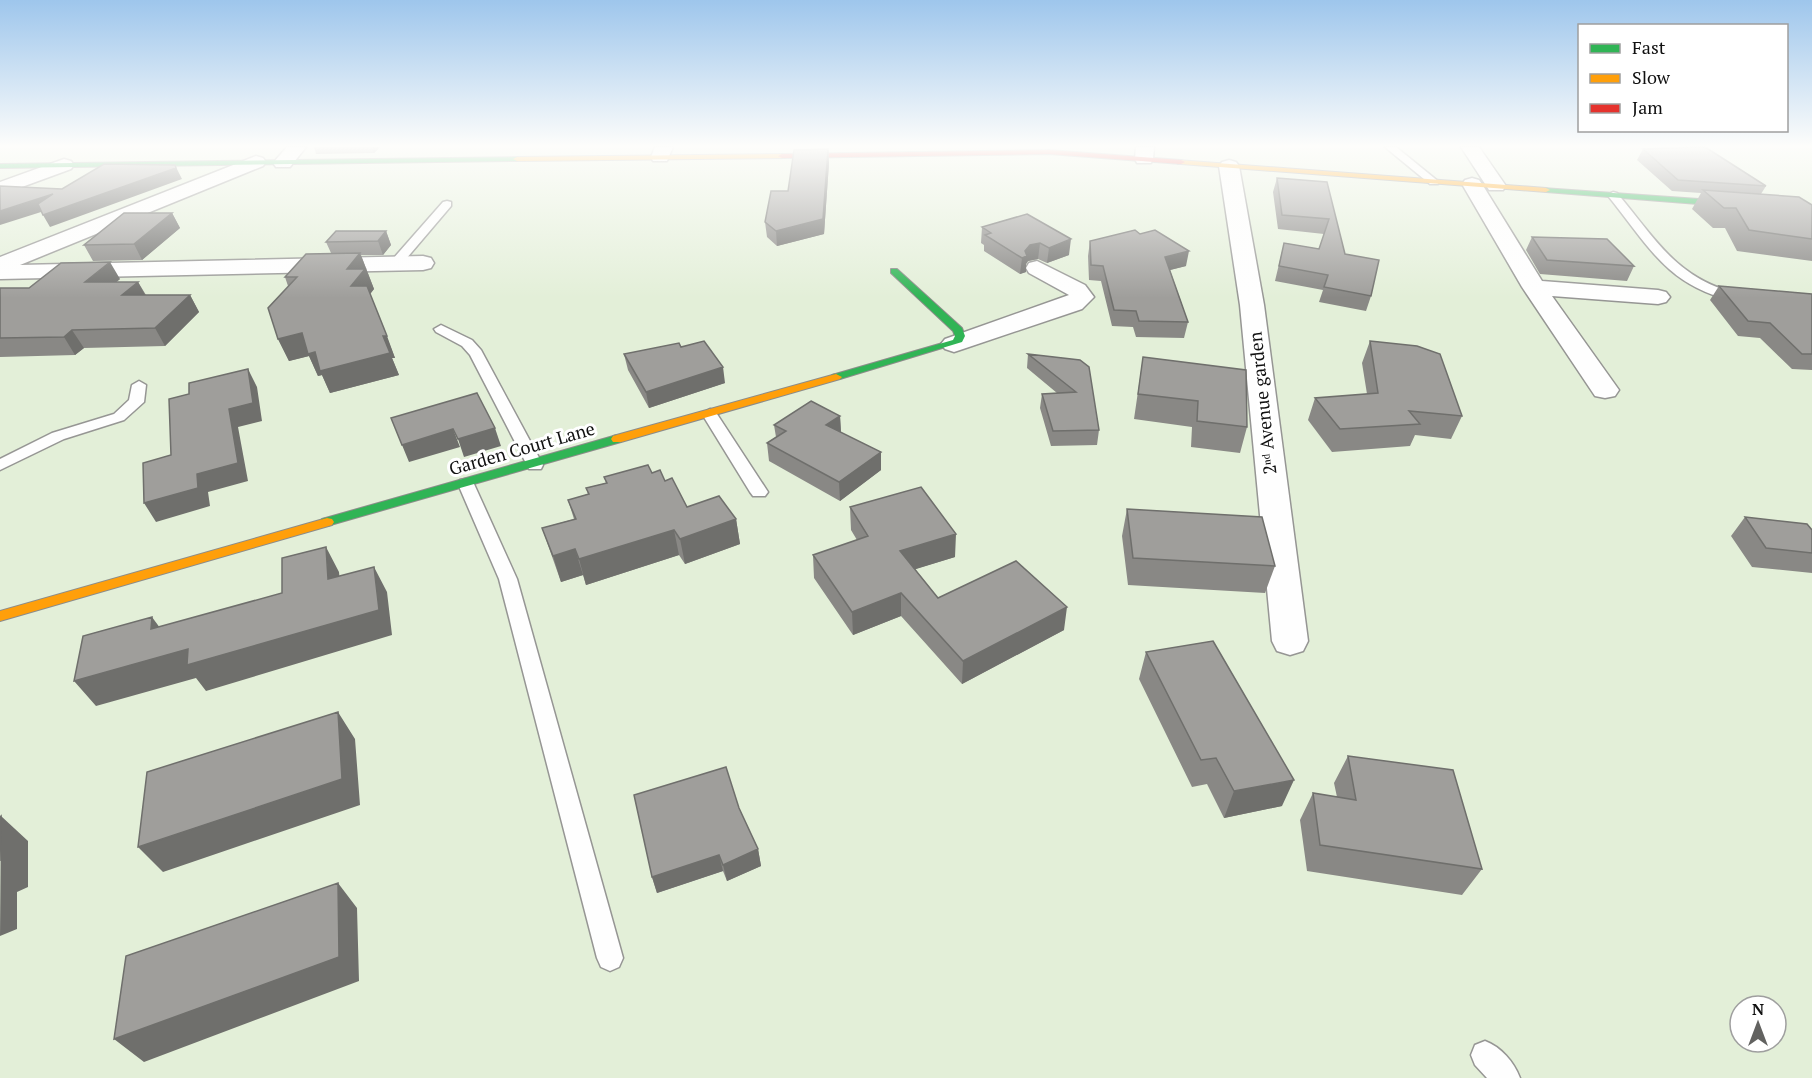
<svg xmlns="http://www.w3.org/2000/svg" width="1812" height="1078" viewBox="0 0 1812 1078" font-family="'PT Serif',serif">
	<rect width="100%" height="100%" fill="#fbfbf6"/>
	<!-- green -->
	<path fill="#e3efd8" fill-rule="evenodd" d="M0,147h1812v931h-1812zM1740,1006h36v36h-36z"/>
	<g fill="none" stroke-linecap="round" stroke-linejoin="round">
		<defs>
			<path id="lane" d="M1385,147h11l43,35 -1,2h-8z
				M1613,192l4,1c38,45 58,84 118,100l2,3 -2,3 -5,1c-64,-16 -82,-55 -121,-103l-2,-2z
				M447,201l4,1v4l-51,60h-8l-2,-3 2,-3 51,-58z
				M441,325l31,15 9,10 62,115 -2,4h-12l-59,-114 -8,-9 -26,-14 -2,-3z
				M139,381l7,4 -2,17 -20,18 -60,19 -64,31v-11l52,-26 62,-19 15,-14 3,-15z
				M710,409l5,2 53,81 -3,4h-12l-3,-4 -48,-78z
				M466,479l6,1 2,4 43,95 106,379 -4,9 -9,4 -9,-4 -4,-9 -98,-379 -41,-95 2,-4z
				M1485,1041c16,6 29,21 35,37h-33l-12,-13 -4,-10 4,-10z"/>
			<path id="street" d="M287,147h19l-16,20h-14l-3,-4z
				M655,147h18l-6,14h-14l-2,-4z
				M1136,147h18l-1,12 -2,4h-14l-2,-4z
				M1461,147h18l27,39 -3,4h-14z
				M256,156l7,2 3,4 -3,4 -243,99 403,-9 8,2 3,5 -3,5 -8,2 -423,9v-22z
				M64,159l7,2 3,4 -3,4 -71,26v-13z
				M1229,160l7,2 3,4 25,139 44,336 -5,10 -13,4 -13,-4 -5,-10 -32,-336 -21,-139 3,-4z
				M1472,178l7,2 3,4 60,97 116,9 8,2 4,5 -4,5 -8,2 -106,-8 67,94 -4,6 -10,2 -10,-2 -73,-109 -60,-103 3,-4z
				M1037,261l48,24 9,12 -12,12 -119,40 -9,3 -9,-3 -4,-5 4,-5 124,-44 -40,-22 -3,-5 3,-5z"/>
			<path id="fast" d="M520,157l1,2 -4,2 -517,7v-4z
				M1543,188l269,19v6l-266,-21 -4,-2z
				M891,269h6l65,59 3,8 -3,6 -122,37h-8v-4l121,-35 2,-4 -2,-5 -62,-58z
				M617,435l6,4 -2,3 -294,84 -7,-4 2,-3z"/>
			<path id="slow" d="M782,154l4,2 -1,2 -268,3 -4,-2 4,-2z
				M1178,160l368,28 4,2 -4,2 -365,-28h-3z
				M836,374l6,3 -2,2 -219,63h-8l-2,-3 2,-3z
				M327,518l5,1 2,3 -2,3 -332,96v-10z"/>
			<path id="jam" d="M1049,150l132,10 4,2 -4,2 -132,-10 -267,4 -4,-2 4,-2z"/>
		</defs>
		<!-- lane casing -->
		<use href="#lane" stroke="#969694" stroke-width="3"/>
		<!-- street casing -->
		<use href="#street" stroke="#969694" stroke-width="3"/>
		<!-- fast casing -->
		<use href="#fast" stroke="#8c8c8a" stroke-width="2"/>
		<!-- slow casing -->
		<use href="#slow" stroke="#8c8c8a" stroke-width="2"/>
		<!-- jam casing -->
		<use href="#jam" stroke="#8c8c8a" stroke-width="2"/>
		<!-- lane -->
		<use href="#lane" fill="#fefefe" fill-rule="evenodd"/>
		<!-- street -->
		<use href="#street" fill="#fefefe" fill-rule="evenodd"/>
		<!-- fast -->
		<use href="#fast" fill="#30b455" fill-rule="evenodd"/>
		<!-- slow -->
		<use href="#slow" fill="#ff9f0a" fill-rule="evenodd"/>
		<!-- jam -->
		<use href="#jam" fill="#e5322d" fill-rule="evenodd"/>
	</g>
	<!-- wall -->
	<path fill="#898885" d="M314,147h66l-6,6 -58,1z
		M828,149l1,14 -5,71 -47,12 -10,-9 -2,-15z
		M1643,149l123,37 -5,8 51,11v56l-75,-10 -12,-23h-12l-21,-19 9,-16 -29,-2 -35,-31z
		M1277,178l50,4 18,72 26,42 -5,15 -47,-9 4,-12 -48,-9 9,-38 35,6 5,-15 -46,-5 -5,-37z
		M172,213l8,15 -38,32 -49,1 -9,-16z
		M1027,214l42,41 -22,8 -9,-4 -10,2 -2,3v8l-6,2 -36,-23v-6l-3,-2 1,-16z
		M386,231l5,14 -8,10h-22l13,34 -4,5 25,64h-3l7,17 -69,18 -8,-18 -4,1 -9,-20 -20,5 -11,-22 10,-53 -3,-9 46,-24 -5,-11z
		M1532,237l102,29 -7,15 -87,-7 -14,-24z
		M1090,241l96,25 -16,4 18,52 -4,16 -48,-1 -3,-10 -21,-1 -11,-45 -12,-1 -1,-24z
		M120,279l-4,3h22l8,13h44l9,17 -34,34 -81,2 -9,7 -75,2v-69h29z
		M1719,286l93,8v76l-20,-1 -32,-31 -22,-2 -28,-36z
		M1370,341l92,75 -11,23 -36,-4 -5,11 -78,6 -24,-32 7,-22 52,-4 -5,-31z
		M681,347l44,36 -76,25 -21,-38 -4,-16z
		M1028,354l52,6 19,70 -2,15 -46,1 -11,-38 2,-14 15,-1 -30,-25z
		M1143,357l104,70 -7,26 -49,-6 1,-20 -58,-8z
		M840,416l1,17 40,19v18l-41,31 -71,-40 -2,-18 9,-6 -2,-12z
		M652,473l13,8 22,26 49,12 4,25 -55,20 -6,-9 -93,30 -3,-10 -22,7 -19,-54 32,-9 -6,-19 20,-6 -2,-6 20,-5 -2,-6z
		M850,507l105,50 -40,12 23,29 126,32 -102,54 -61,-68 -48,19 -39,-57 -1,-23 44,-15 -6,-10z
		M1127,509l148,57 -10,27 -137,-8 -6,-49z
		M1745,517l67,13v43l-60,-6 -21,-31z
		M1146,652l136,154 -58,12 -17,-34 -15,3 -53,-108z
		M1348,756l134,113 -20,26 -155,-24 -7,-51 13,-27 24,4 -3,-14z
		M739,808l19,41 3,17 -34,15 -4,-10 -66,22 -5,-16z"/>
	<!-- shaded-wall -->
	<path fill="#6f6f6c" d="M372,147h8l-6,6z
		M828,149l1,14 -5,71 -47,12 -1,-15z
		M175,165l7,14 -132,48 -7,-12z
		M53,194l7,12 -60,19v-14z
		M172,213l8,15 -38,32 -8,-16z
		M386,231l5,14 -8,10 -5,-14z
		M1071,239l-2,16 -22,8 2,-15z
		M1040,243l-2,16 -10,2 -2,3v8l-6,2 2,-16 3,-7 5,-6z
		M1189,251l-3,15 -24,6 3,-15z
		M360,253l14,36 -14,18 -9,-21 -4,-17z
		M110,262l10,17 -24,21 -11,-18z
		M138,282l10,18 -26,-5z
		M190,295l9,17 -34,34 -10,-18z
		M72,330l12,18 -9,7 -11,-18z
		M302,333l81,3h4l8,22h-3l7,17 -69,18 -8,-18 -4,1 -9,-20 -20,5 -11,-22z
		M723,367l2,16 -76,25 -3,-16z
		M248,369l9,18 5,34 -24,6 10,54 -40,11 2,14 -54,16 -12,-19 53,-29z
		M840,416l1,17 -15,-8z
		M495,428l6,18 -37,11 -6,-18z
		M453,429l7,18 -51,15 -7,-17z
		M881,452v18l-41,31 -1,-19z
		M736,519l4,25 -55,20 -5,-25z
		M674,530l5,25 -93,30 -7,-26z
		M956,534l-1,23 -55,17v-23z
		M326,547l13,25 3,33 -14,-26z
		M575,549l8,26 -22,7 -8,-26z
		M374,567l13,25 5,43 -186,56 -10,-13 -100,28 -22,-25z
		M901,593v23l-48,19 -1,-23z
		M1067,607l-3,23 -102,54 1,-23z
		M152,617l19,26 -20,-14z
		M338,712l17,27 5,66 -197,67 -25,-25z
		M1294,780l-12,26 -58,12 10,-27z
		M1,816l27,25v46l-11,5v37l-17,7z
		M758,849l3,17 -34,15 -4,-16z
		M719,855l4,16 -66,22 -5,-16z
		M338,883l19,25 2,73 -215,81 -30,-23z"/>
	<!-- building -->
	<path fill="#9f9e9b" stroke="#6f6f6c" stroke-width="1.5" d="M1705,147l61,39 -88,-6 -35,-31z
		M828,149l-5,70 -47,12 -11,-9 6,-31h17l6,-41z
		M104,164l71,1 1,3 -133,47 -5,-11 15,-10 -53,17v-25l62,3z
		M1277,178l50,4 18,72 34,6 -8,36 -47,-9 4,-12 -49,-9 5,-23 35,6 10,-30 -47,-4z
		M1703,190l96,7 13,8v34l-63,-9 -13,-22h-12z
		M124,213h48l-38,31 -50,1z
		M1027,214l44,25 -22,9 -9,-5 -10,2 -5,6 2,5 -5,2 -37,-23 6,-2 -9,-6z
		M1135,230l5,4 15,-4 34,21 -24,6 23,65 -49,-1 -3,-10 -22,-1 -11,-44 -12,-1 -1,-24z
		M336,231h50l-8,10 -52,1z
		M1532,237l75,2 27,27 -87,-6z
		M360,253l-13,16h18l-14,17h16l20,50h-4l7,17 -70,18 -5,-19 -7,2 -6,-21 -24,6 -10,-31 29,-31h-12l21,-23z
		M110,262l-25,20h53l-16,13h68l-35,33 -83,2 -8,7 -64,1v-50h29l32,-25z
		M1719,286l93,8v60h-10l-32,-31 -22,-2z
		M704,341l19,26 -77,25 -22,-38 55,-11 2,4z
		M1370,341l47,5 23,8 22,62 -53,-5 11,13 -80,5 -25,-31 63,-5z
		M1028,354l52,6 9,7 10,63 -46,1 -11,-37 34,-2z
		M1143,357l103,13 1,57 -50,-6 1,-20 -60,-7z
		M248,369l5,34 -24,6 9,54 -41,11 1,14 -54,15 -1,-40 28,-8 -2,-56 20,-5v-11z
		M477,393l18,35 -37,11 -5,-10 -51,16 -11,-27z
		M811,401l29,15 -14,9 55,27 -42,30 -72,-39 19,-12 -12,-6z
		M648,465l4,8 8,-3 5,11 7,-3 15,29 32,-11 17,23 -56,20 -6,-9 -95,29 -4,-10 -22,7 -11,-28 34,-9 -8,-19 21,-6 -3,-6 21,-5 -3,-6z
		M921,487l35,47 -56,17 38,47 78,-37 51,46 -104,54 -62,-68 -49,19 -39,-57 55,-19 -18,-29z
		M1127,509l135,8 13,49 -142,-8z
		M1745,517l62,7 5,6v23l-46,-5z
		M326,547l2,32 46,-12 5,43 -192,55 1,-16 -114,32 9,-45 69,-19 -1,12 131,-36v-35z
		M1213,641l81,139 -60,11 -18,-33 -15,2 -55,-108z
		M338,712l4,67 -204,68 9,-75z
		M1348,756l105,14 29,99 -162,-24 -7,-52 43,7z
		M726,767l13,41 19,41 -35,16 -4,-10 -67,22 -18,-82z
		M1,816l-1,45v-44z
		M338,883l1,74 -225,82 12,-83z"/>
	<!-- sky -->
	<linearGradient id="sky" x2="0" y2="1"><stop stop-color="#9ec6ec"/><stop offset="0.49" stop-color="#fdfdfb"/><stop offset="1" stop-color="#fdfdfb" stop-opacity="0"/></linearGradient>
	<rect width="1812" height="298" fill="url(#sky)"/>
	<g text-anchor="middle" stroke-width="6" stroke-linejoin="round" paint-order="stroke">
		<!-- street labels -->
		<g font-size="18" fill="#101010" stroke="#fff">
			<text transform="translate(1263 403) rotate(-96)" y="6">2ⁿᵈ Avenue garden</text>
			<text transform="translate(522 449) rotate(-16)" y="6">Garden Court Lane</text>
		</g>
	</g>
	<!-- legend -->
	<rect x="1578" y="24" width="210" height="108" fill="#ffffff" stroke="#9f9f9f" stroke-width="1.5"/>
	<rect x="1590" y="44" width="30" height="9" fill="#30b455" stroke="#9f9f9f" stroke-width="1.5"/>
	<text x="1632" y="54" font-size="18" fill="#101010">Fast</text>
	<rect x="1590" y="74" width="30" height="9" fill="#ff9f0a" stroke="#9f9f9f" stroke-width="1.5"/>
	<text x="1632" y="84" font-size="18" fill="#101010">Slow</text>
	<rect x="1590" y="104" width="30" height="9" fill="#e5322d" stroke="#9f9f9f" stroke-width="1.5"/>
	<text x="1632" y="114" font-size="18" fill="#101010">Jam</text>
	<!-- north arrow -->
	<g transform="translate(1758 1024)"><circle r="28" fill="#ffffff" stroke="#9f9f9f" stroke-width="1.5"/>
	<path d="M0-4.5L10 22L0 15L-10 22Z" fill="#626260"/>
	<text y="-9" font-size="16" font-weight="bold" text-anchor="middle" fill="#101010">N</text>
	</g>
</svg>
